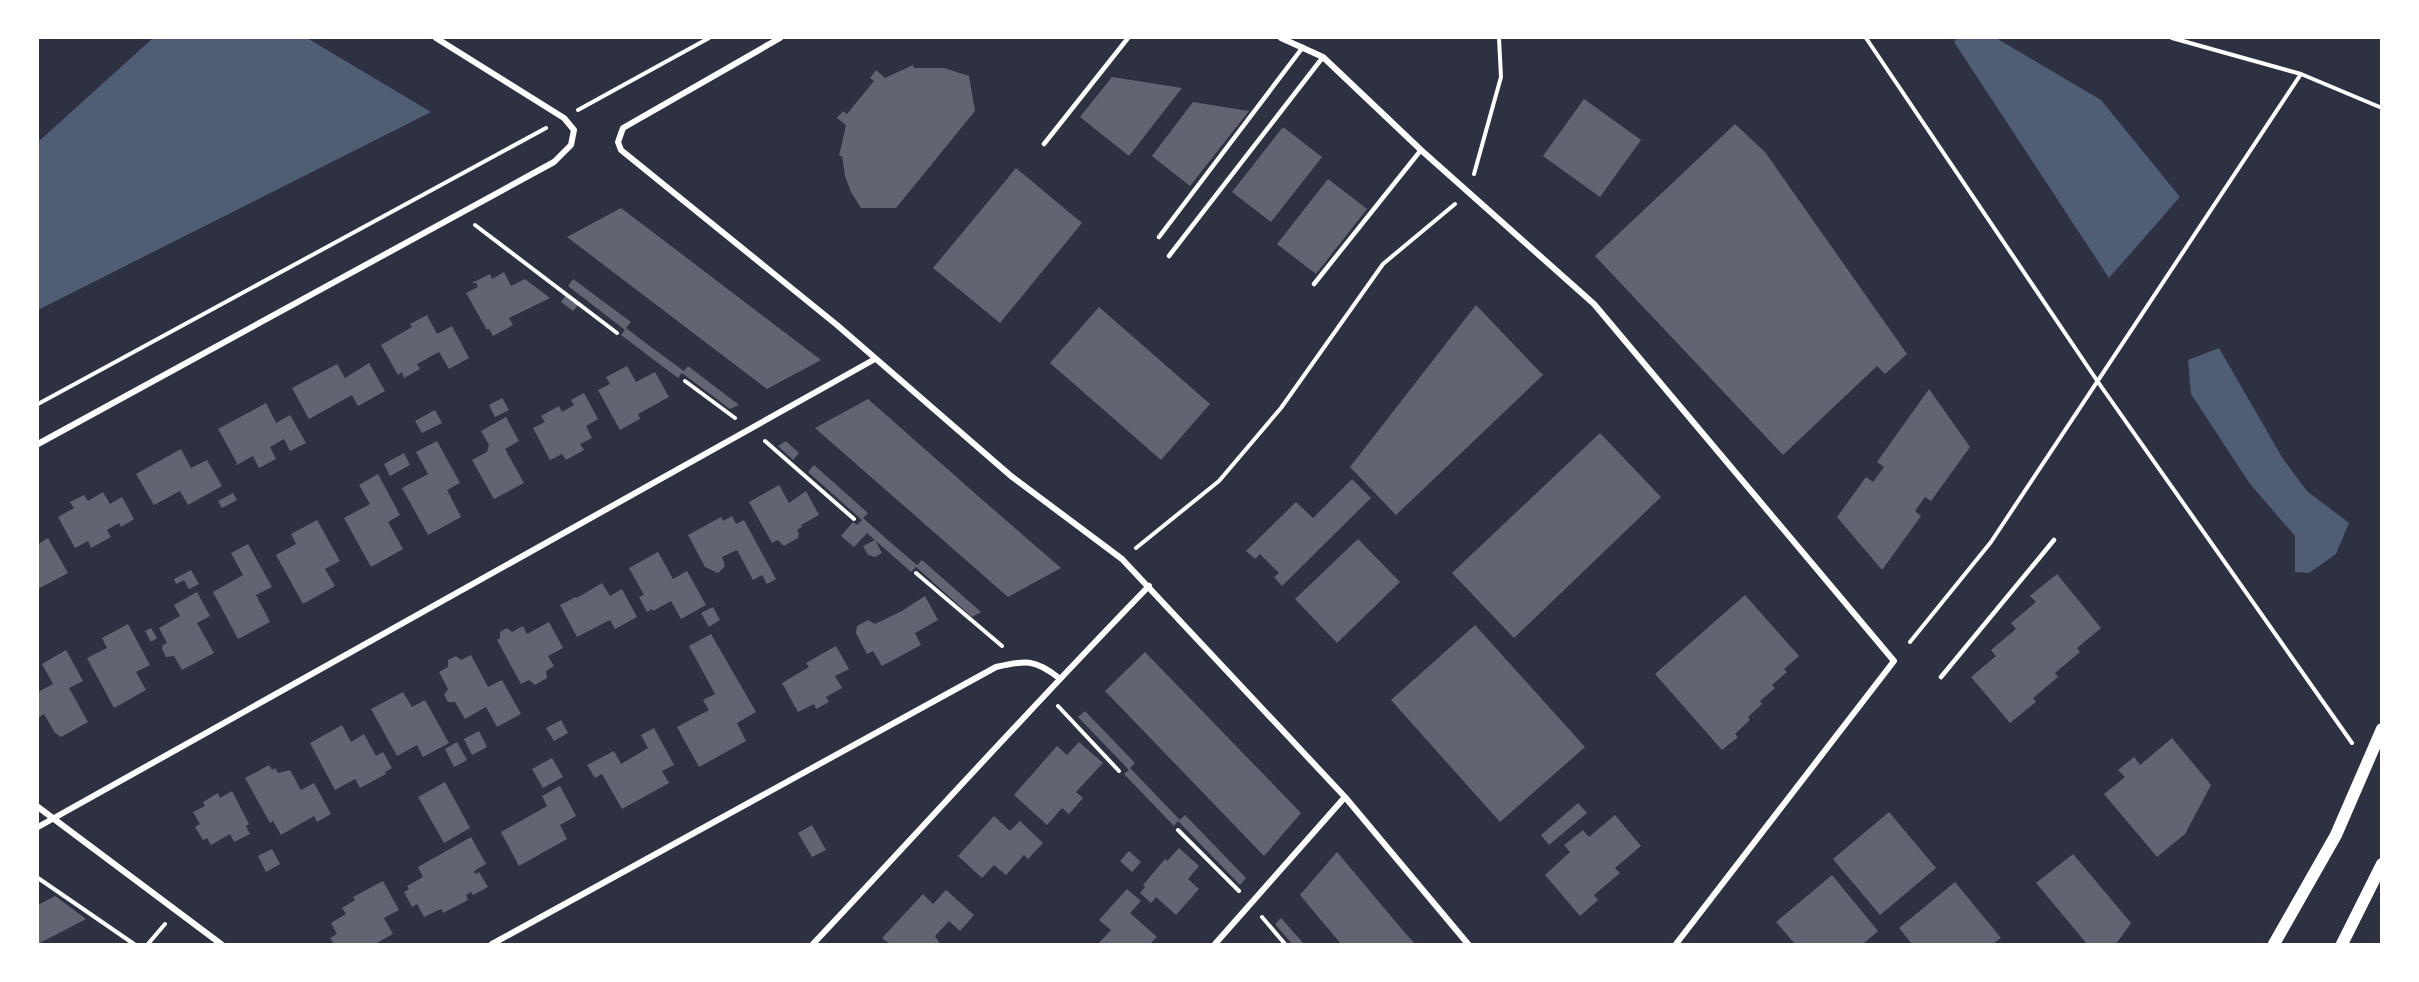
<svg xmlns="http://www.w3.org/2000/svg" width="2419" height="982" viewBox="0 0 2419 982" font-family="'Golos Text',sans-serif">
	<rect width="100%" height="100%" fill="#2d3142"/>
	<!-- water -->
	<path fill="#4f5d75" d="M153,38h154l124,74 -393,198v-168z
		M1958,38h38l105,62 79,97 -71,81 -155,-236z
		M2219,348l64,111 24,32 42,32 -13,31 -27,19 -14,-1v-36l-45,-52 -59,-90 -3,-34z"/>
	<!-- building -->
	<path fill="#626471" d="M913,65l1,3h30l25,8 6,35 -79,97h-35l-10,-16 -6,-16 -3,-20h-3l7,-31 -9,-7 6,-7 4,3 27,-33 -4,-3 6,-8 9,8z
		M1112,77l70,11 -53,68 -49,-39z
		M1584,99l57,41 -41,57 -57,-41z
		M1193,102l56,9 -59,75 -38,-30z
		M1735,124l30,28 142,202 -22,20 -8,-8 -94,89 -188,-199z
		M1283,127l39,30 -51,65 -39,-30z
		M1016,168l66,55 -82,100 -67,-55z
		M1328,179l39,30 -51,65 -39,-30z
		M621,208l33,25 167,127 -54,29 -200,-152z
		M504,272l7,14 14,-7 25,19 -41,20 4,7 -20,11 -4,-7 -2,1 -21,-37 12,-6 -2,-4h-4l18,-9 2,5z
		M573,279l58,43 -5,6 29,22 29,21 4,-5 51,39 -9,4 -48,-36 -4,5 -28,-21 -29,-22 4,-5 -57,-44z
		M566,295l13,9 -6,7 -12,-9z
		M1476,305l67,70 -147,140 -46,-48z
		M1099,307l111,97 -49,56 -111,-97z
		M427,315l10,19 15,-8 17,32 -20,11 -10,-17 -22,12 3,5 -16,9 -2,-6 -4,3 -17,-30 31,-18 -2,-3z
		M369,363l16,28 -27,15 -6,-11 -43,24 -17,-31 45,-24 8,14z
		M627,366l9,16 19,-10 14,25 -31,17 2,5 -20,11 -22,-40 12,-6 -4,-7z
		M1929,389l41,58 -39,54 -6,-4 -10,14 6,5 -39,54 -45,-53 29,-40 7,5 11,-15 -7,-5z
		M584,393l14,26 -12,7 6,12 -12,6 4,6 -18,10 -4,-6 -12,6 -17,-32 12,-6 -4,-6 18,-10 3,6 12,-7 -3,-5z
		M502,398l7,12 -14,7 -6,-12z
		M868,399l110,97 83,72 -53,29 -193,-169z
		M266,403l10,20 14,-8 16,28 -16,8 -6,-12 -14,8 6,12 -17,9 -6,-12 -18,10 2,-3 -19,-34z
		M435,410l7,13 -20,10 -7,-12z
		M506,417l13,24 -14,8 19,34 -30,16 -22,-39 15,-8 2,-7 -8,-14z
		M1600,433l61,64 -147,141 -62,-65z
		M437,441l23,42 -13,7 14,27 -33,18 -26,-47 26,-14 -12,-22z
		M786,441l13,12 -6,7 -15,-14z
		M181,449l10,19 16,-8 15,26 -34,19 -8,-14 -26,14 -18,-31z
		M404,453l6,12 -20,11 -6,-12z
		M814,465l54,48 -5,5 27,24 27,23 5,-5 59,52 -9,5 -56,-50 -5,5 -44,-39 -13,14 -13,-11 12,-14 4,3 5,-5 -54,-48z
		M378,474l22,41 -12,7 15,27 -32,18 -27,-49 26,-14 -11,-19z
		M1352,479l19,19 -89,88 -8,-9 5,-4 -19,-19 -5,5 -9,-8 50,-49 17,16z
		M779,485l10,18 17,-12 13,24 -18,10 1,2 -5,3 2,4 -1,4 -14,8 -6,-6 -6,3 -23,-41z
		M103,492l7,12 12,-7 12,22 -13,8 -2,-4 -12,7 4,7 -20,11 -3,-7 -13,7 -17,-31 16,-9 -4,-6 14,-7 4,6z
		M233,493l4,7 -15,8 -4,-7z
		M732,516l4,8 8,-4 32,59 -9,5 -5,-9 -9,5 -16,-30 -15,7 3,9 -7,7 -13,-6 -17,-32 33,-18 2,4z
		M317,520l23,41 -15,8 10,17 -32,18 -27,-49 20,-11 -5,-10z
		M48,538l20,35 -30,16v-45z
		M1358,539l42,43 -63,61 -42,-44z
		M875,540l7,13 -7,4 -7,-2 -5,-9z
		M248,544l24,43 -16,8 14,27 -32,17 -25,-47 30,-17 -12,-22z
		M658,552l15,27 14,-8 19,34 -25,14 -10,-18 -18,10 -1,-2 -5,3 -8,-15 5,-2 -15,-27z
		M191,570l8,14 -10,5 -5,-9 -8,4 -2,-5z
		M2057,574l44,54 -24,20 3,4 -25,21 3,4 -25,21 3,4 -26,21 -39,-46 25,-21 -5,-6 25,-21 -5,-6 25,-21 -6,-6z
		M602,583l8,13 12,-7 15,28 -22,12 -5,-9 -33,17 -17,-32 16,-8 1,1z
		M197,592l13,24 -13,7 17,30 -32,17 -8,-14 -8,1 -4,-8 1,-4 4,-2 -8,-15 21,-12 -6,-11z
		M1745,595l54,61 -15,13 3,3 -15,13 3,3 -15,13 2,3 -14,13 2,3 -15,14 3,3 -16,13 -67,-76z
		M925,596l13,24 -23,13 6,12 -39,21 -9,-15 -6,3 -11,-21 1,-7 11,-6 7,4 27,-13z
		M713,607l7,13 -11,7 -8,-14z
		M549,622l14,26 -15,8 6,10 -8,5 1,7 -12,7 -6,-5 -8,4 -24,-44 3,-2v-6l7,-4 5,4 11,-6 4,8z
		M128,624l22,41 -14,7 10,18 -32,18 -27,-50 20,-10 -5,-10z
		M1475,625l110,122 -85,75 -109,-122z
		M151,628l6,10 -6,4 -6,-11z
		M711,634l45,78 -19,11 9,18 -47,26 -22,-40 32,-17 -6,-10 12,-6 -26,-48z
		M836,646l13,23 -14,7 7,12 -16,9 3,5 -13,7 -2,-5 -16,8 -16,-29 27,-16 -3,-4z
		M66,650l17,31 -14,7 19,34 -27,15 -6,-4 -11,-19 -6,4v-26l15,-8 -11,-20z
		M1145,652l156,161 -37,43 -159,-165z
		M471,655l17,32 14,-7 19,34 -24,13 -11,-20 -21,12 -10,-17h-7l-4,-7 4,-6 -9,-17 9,-5v-7l8,-4 5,4z
		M403,692l9,15 13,-7 24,43 -26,14 -6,-12 -20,11 -26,-47z
		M1085,711l50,52 -5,5 50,52 5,-5 61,63 -6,7 -62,-64 -4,5 -50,-52 5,-4 -51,-53z
		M561,720l7,13 -14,8 -8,-13z
		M342,725l9,17 13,-8 12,22 7,-4 9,16 -7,4 1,2 -26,14 -5,-9 -20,11 -25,-47z
		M654,728l20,37 -12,6 7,12 -47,26 -20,-35 -7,4 -8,-13 27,-14 7,13 27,-16 -7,-13z
		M479,731l8,16 -15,8 -8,-16z
		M2172,738l39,47 -26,49 -28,23 -53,-63 21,-17 -7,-7 16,-13 6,8z
		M457,742l10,18 -13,7 -9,-18z
		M1079,742l24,21 -27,29 7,6 -14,16 -7,-6 -15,17 -33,-30 43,-49 10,9z
		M552,758l11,19 -20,11 -11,-19z
		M269,765l3,5 3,-2 3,5 12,-3 11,20 13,-7 17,31 -14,8 -3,-6 -33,19 -8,-14 -3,2 -25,-45z
		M445,782l25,46 -26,15 -26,-46z
		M560,786l16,30 -16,9 7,14 -48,27 -18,-34 46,-26 -5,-10z
		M232,791l17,33 -3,2 4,8 -16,8 -4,-8 -19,11 -4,-7 -4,2 -8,-13 5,-3 -7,-12 12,-6 -2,-4 15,-9 2,5z
		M1578,803l9,10 -38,32 -8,-10z
		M1889,812l47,56 -56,47 -47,-56z
		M1615,815l26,31 -26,22 5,5 -26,22 4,5 -18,16 -35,-41 25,-23 -6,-7 19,-15 6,7z
		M994,816l16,15 10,-10 23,22 -15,16 -4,-4 -18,20 -12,-10 -12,13 -24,-22z
		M812,825l14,25 -14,7 -14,-24z
		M471,837l15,27 -12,7 1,3 4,-2 9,15 -15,8 -2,-3 -5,3 2,5 -25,13 -2,-4 -17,8 -7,-13 -5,3 -8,-15 5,-3 -2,-3 16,-9 -5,-10z
		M1179,848l20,18 -11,13 11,10 -23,26 -20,-18 -5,6 -11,-10 5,-6 -2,-2 22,-26 2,2z
		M272,849l8,15 -14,8 -8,-16z
		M1129,851l12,11 -9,10 -12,-11z
		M1337,852l63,75 15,17h-74l-41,-49z
		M2073,854l58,69 -15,21h-29l-51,-61z
		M1832,875l46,56 -15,13h-68l-19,-22z
		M383,881l16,29 -15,8 9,16 -18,10h-41l-4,-6 7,-4 -6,-11 15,-9 -4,-6 13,-8 -2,-3z
		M1955,882l46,56 -8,6h-81l-13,-16z
		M1127,889l14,12 -11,12 27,24 -7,7h-52l13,-14 -12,-10z
		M946,890l28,25 -14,16 -11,-10 -14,15 5,8h-50l-8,-6 41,-44 10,10z
		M55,896l31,23 -48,25v-39z
		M1281,918l23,26h-12l-17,-20z"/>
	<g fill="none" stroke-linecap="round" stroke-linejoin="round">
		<!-- path -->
		<path stroke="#fff" stroke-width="4" d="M1866,38l232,344 254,361
			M2172,38l129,36 81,34
			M578,110l131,-72
			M1474,174l27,-97 -2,-39
			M475,225l142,108
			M685,381l50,37
			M38,404l508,-276
			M765,441l89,78
			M1136,548l83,-67 62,-73 102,-144 72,-60
			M916,573l86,73
			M1910,642l81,-100 310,-468
			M1058,706l61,65
			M1178,830l61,61
			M38,878l96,66
			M1262,917l23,27
			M148,944l17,-20"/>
		<!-- service -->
		<path stroke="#fff" stroke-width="4.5" d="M1044,144l84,-106
			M1159,237l144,-190
			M1169,256l154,-199
			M1314,284l107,-134
			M1941,677l113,-137"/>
		<!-- minor -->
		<path stroke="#fff" stroke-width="6" d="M780,38l-157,90 -5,14 3,8 216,175 174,151 111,83 223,238 123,147
			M1281,38l42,19 98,93 173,154 300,357 -218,283
			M38,444l516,-282 17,-17 3,-15 -10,-12 -128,-80
			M38,807l183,137
			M38,827l837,-468
			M492,944l504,-277c29,-7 39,-8 63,11
			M813,944c112,-119 222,-241 336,-358
			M1215,944l130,-147"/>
		<!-- secondary -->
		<path stroke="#fff" stroke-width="12" d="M2274,944l62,-109 46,-106
			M2342,944l40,-80"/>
	</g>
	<!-- border -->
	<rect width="2419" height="982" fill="none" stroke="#ffffff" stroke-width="78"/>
</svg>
